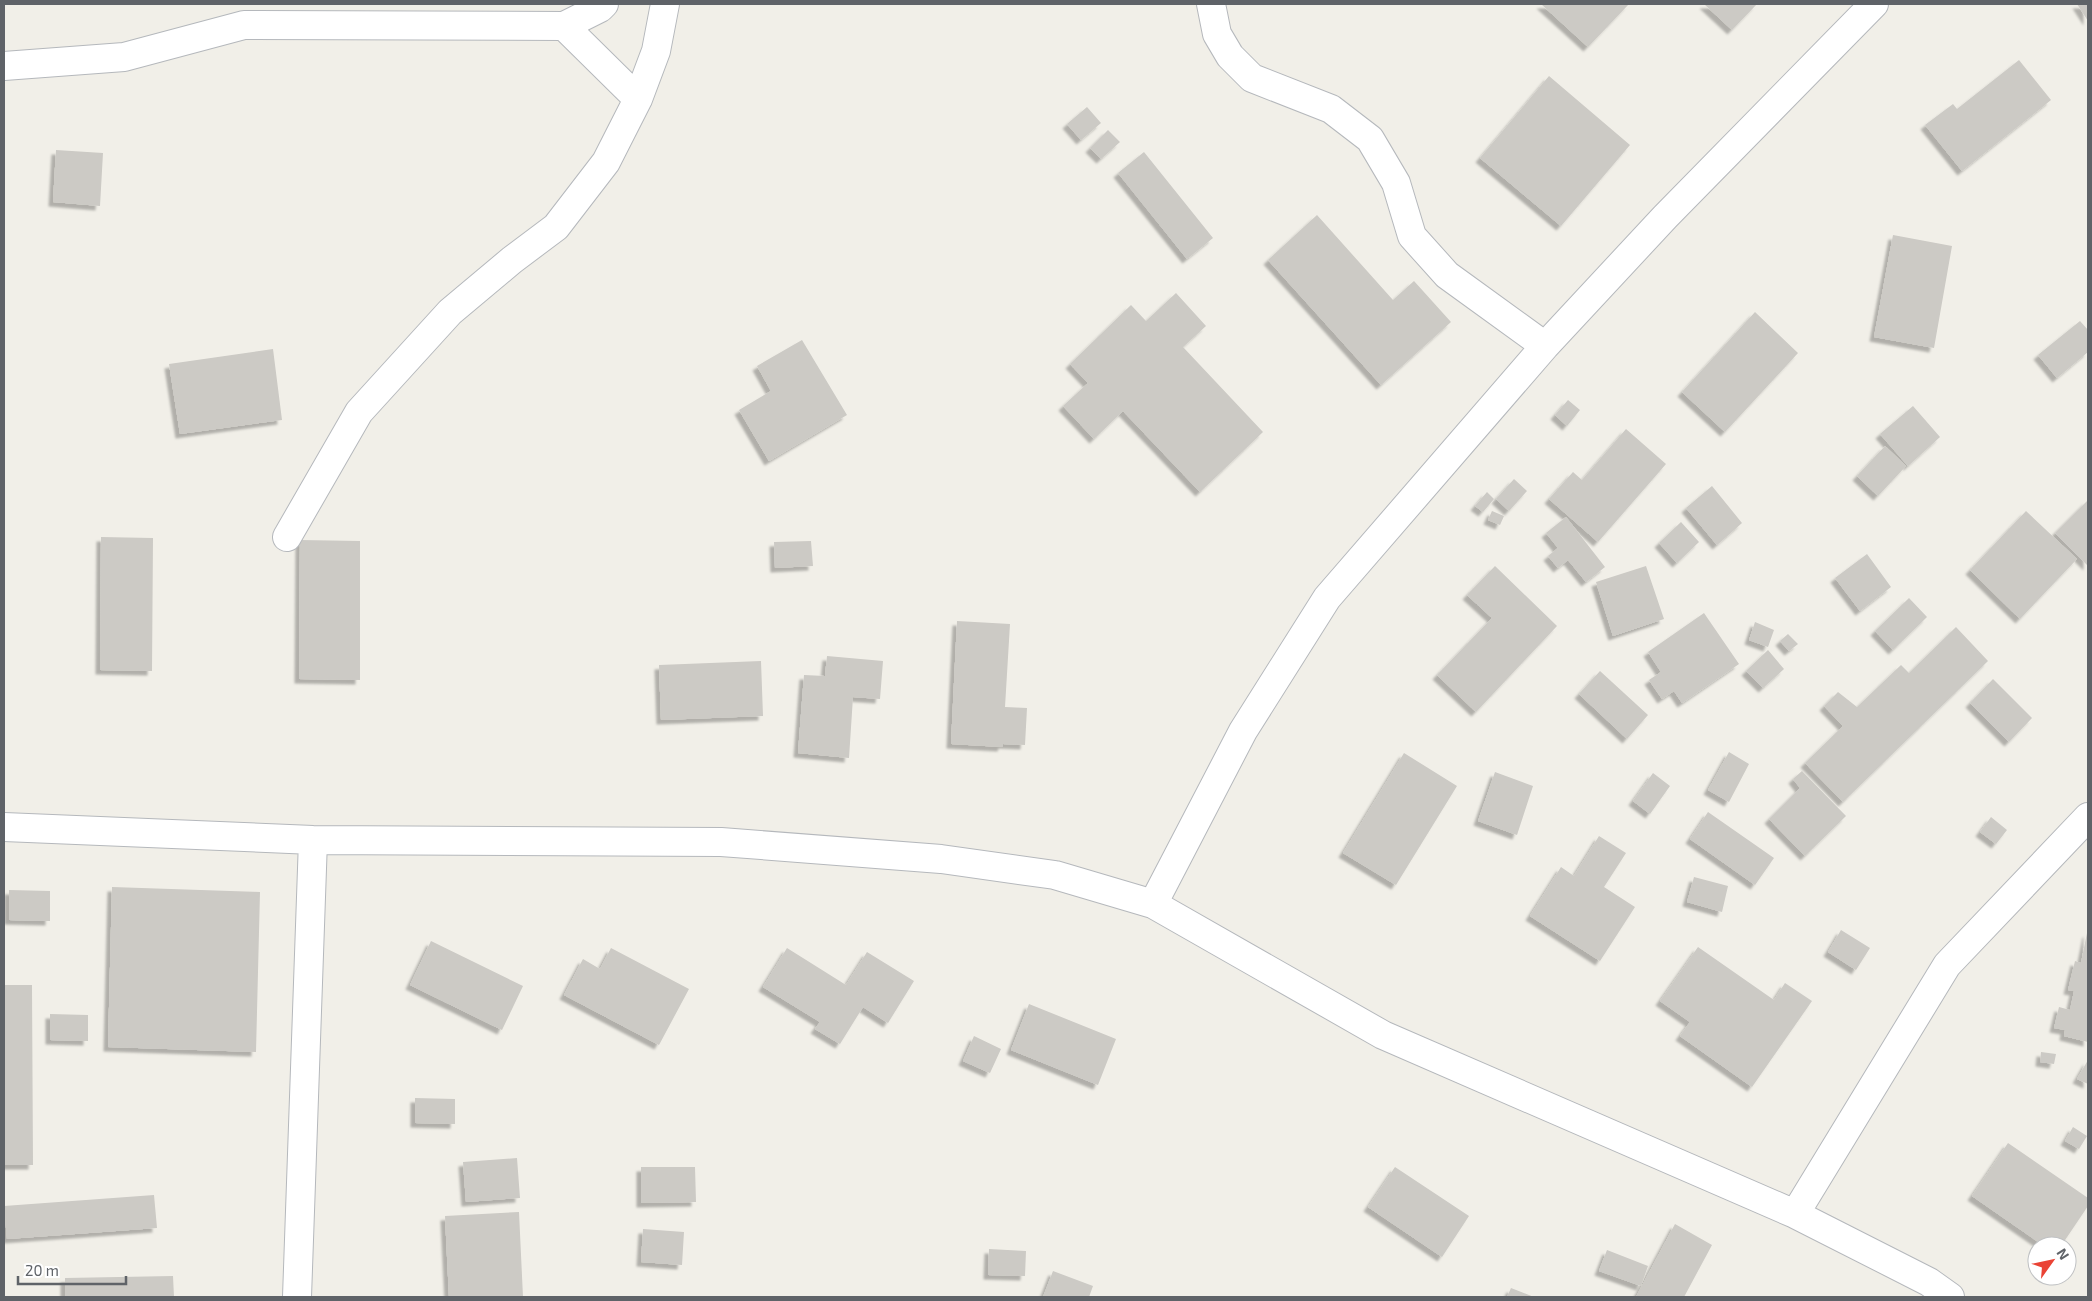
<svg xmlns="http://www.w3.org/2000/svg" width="2092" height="1301" viewBox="0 0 2092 1301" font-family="'Exo 2',sans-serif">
	<defs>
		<filter id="shadow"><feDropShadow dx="-4.5" dy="4.5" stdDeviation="1" flood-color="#0004"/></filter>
	</defs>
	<rect width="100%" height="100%" fill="#f1efe8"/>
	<!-- building -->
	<path fill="#cccac5" filter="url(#shadow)" d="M1541,4h88l-41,43z
		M1704,4h53l-25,26z
		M2077,4h11v17z
		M2019,60l32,40 -89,71 -37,-46 28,-21 4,5z
		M1549,76l81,69 -69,81 -81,-68z
		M1087,107l14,16 -20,17 -14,-16z
		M1108,130l12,12 -19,17 -11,-11z
		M56,150l47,3 -3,53 -47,-4z
		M1144,152l69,86 -26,21 -69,-86z
		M1317,215l76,85 21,-19 37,41 -70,63 -113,-125z
		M1893,235l59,11 -18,102 -60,-11z
		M1176,293l30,33 -23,21 80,85 -63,60 -77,-81 -29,28 -31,-33 25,-23 -18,-19 61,-59 15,16z
		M1755,312l43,41 -73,79 -43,-40z
		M2080,321l8,9v22l-31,26 -19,-23z
		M802,340l45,75 -78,46 -30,-51 32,-19 -14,-25z
		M273,349l9,71 -102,14 -11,-70z
		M1568,400l12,10 -13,16 -12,-11z
		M1913,406l27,31 -32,29 -28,-32z
		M1626,429l40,35 -68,78 -49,-43 24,-27 9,8z
		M1885,446l21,20 -28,30 -21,-20z
		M1514,479l13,12 -18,20 -13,-12z
		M1712,486l30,37 -25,22 -31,-37z
		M1487,492l7,7 -11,13 -8,-6z
		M2088,500v66l-33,-33z
		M1492,511l12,5 -4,9 -12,-5z
		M2026,511l51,48 -57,60 -50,-49z
		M1566,517l39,50 -19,15 -18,-22 -10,8 -10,-12 10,-8 -12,-15z
		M1681,522l18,20 -22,21 -18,-20z
		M101,537l52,1 -1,133 -52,-1z
		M300,540l60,1v139l-61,-1z
		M811,541l2,25 -38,2 -1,-26z
		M1867,554l24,33 -31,24 -25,-33z
		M1495,566l62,60 -81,86 -39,-37 55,-57 -25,-23z
		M1646,566l18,53 -51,17 -17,-54z
		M1909,598l18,19 -34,33 -18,-19z
		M1704,613l35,51 -57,39 -8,-12 -12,8 -13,-19 12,-8 -13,-20z
		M957,621l53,3 -5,83 22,1 -2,37 -22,-1 -1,3 -51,-3z
		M1755,622l19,8 -6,17 -19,-7z
		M1956,627l32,34 -145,141 -38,-39 38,-37 -19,-20 14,-14 19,15 44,-42 8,8z
		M1788,634l10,10 -9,7 -9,-10z
		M1768,650l16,19 -21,19 -17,-17z
		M827,656l56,5 -3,38 -27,-2 -4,61 -51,-5 6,-78 21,1z
		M761,661l2,55 -102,4 -2,-55z
		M1600,671l48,44 -21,24 -48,-45z
		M1993,679l39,39 -23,24 -39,-39z
		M1729,752l20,12 -20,38 -21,-12z
		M1404,753l53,33 -61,99 -53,-32z
		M1802,771l44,45 -41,40 -36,-37 31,-31 -7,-9z
		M1495,772l38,14 -16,49 -39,-14z
		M1653,773l17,13 -20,28 -17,-13z
		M1708,812l66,46 -19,27 -65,-46z
		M1991,817l16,13 -11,14 -16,-12z
		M1599,836l27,17 -22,34 31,20 -35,54 -70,-45 31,-49 13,9z
		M1694,877l34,9 -6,26 -35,-10z
		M112,887l148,5 -4,160 -148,-5z
		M9,890l41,1v30l-41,-1z
		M1841,930l29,18 -14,22 -28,-18z
		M2087,933h1v109l-24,-6 1,-6 -11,-2 5,-21 11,3 4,-19 -6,-1 7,-29 6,2z
		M431,941l92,45 -21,44 -92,-45z
		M1698,947l76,53 11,-17 27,18 -60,86 -72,-51 10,-14 -30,-21z
		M611,948l78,41 -30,56 -95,-50 19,-36 17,10z
		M787,948l59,37 21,-33 47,29 -26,42 -25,-16 -23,37 -25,-15 5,-7 -57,-35z
		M4,985h28l1,180h-29z
		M1029,1004l87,35 -18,46 -87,-35z
		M50,1014l38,1v26l-38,-1z
		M974,1036l27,13 -11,24 -27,-12z
		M2041,1052l15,2 -2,10 -14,-2z
		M2088,1060v24l-11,-5z
		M415,1098l40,1v25l-40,-1z
		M2073,1127l14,9 -8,13 -14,-8z
		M2008,1143l80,55v8l-27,40h-17l-72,-50z
		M517,1158l3,40 -54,4 -3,-40z
		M641,1167h54l1,35 -55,1z
		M1395,1167l74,49 -27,41 -74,-50z
		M154,1195l3,33 -150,11 -3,-33z
		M519,1212l4,85h-74l-4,-81z
		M1675,1224l37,21 -28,52h-48z
		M643,1229l41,3 -2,33 -41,-3z
		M989,1249l37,2 -1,25 -37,-1z
		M1607,1250l41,16 -7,20 -42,-15z
		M1053,1271l40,15 -4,11h-46z
		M173,1276l1,21h-109v-19z
		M1511,1288l23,9h-27z"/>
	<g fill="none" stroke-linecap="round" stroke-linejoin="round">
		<defs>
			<path id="street" d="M1211,4l6,30 13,22 22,22 79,31 39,30 26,44 16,53 35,39 98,71
				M564,26l74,73
				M4,66l120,-9 120,-32 320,1 36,-18 4,-4
				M287,537l72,-125 91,-100 62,-52 44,-33 50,-65 32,-63 18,-48 9,-47
				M4,827l309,13 408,2 220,17 114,16 98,29 230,131 412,179 134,68 21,15
				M1153,904l90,-173 84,-133 218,-252 120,-129 209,-213
				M1795,1214l152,-249 141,-148
				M297,1297l16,-457"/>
		</defs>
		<!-- street casing -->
		<use href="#street" stroke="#b5b8bc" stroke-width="30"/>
		<!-- street -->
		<use href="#street" stroke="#fff" stroke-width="28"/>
	</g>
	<!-- border -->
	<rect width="2092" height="1301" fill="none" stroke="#5f6368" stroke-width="10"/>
	<!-- north arrow -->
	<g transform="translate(2052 1261) rotate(57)"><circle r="24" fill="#ffffff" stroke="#bfc1c3"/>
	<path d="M0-4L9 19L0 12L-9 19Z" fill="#ea4335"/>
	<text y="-8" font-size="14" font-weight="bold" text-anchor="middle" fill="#5f6368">N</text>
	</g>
	<!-- scale -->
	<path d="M18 1276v8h108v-8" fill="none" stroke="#5f6368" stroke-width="2.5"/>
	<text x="25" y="1276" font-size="15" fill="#5f6368" stroke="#ffffff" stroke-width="4" paint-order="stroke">20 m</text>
</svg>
